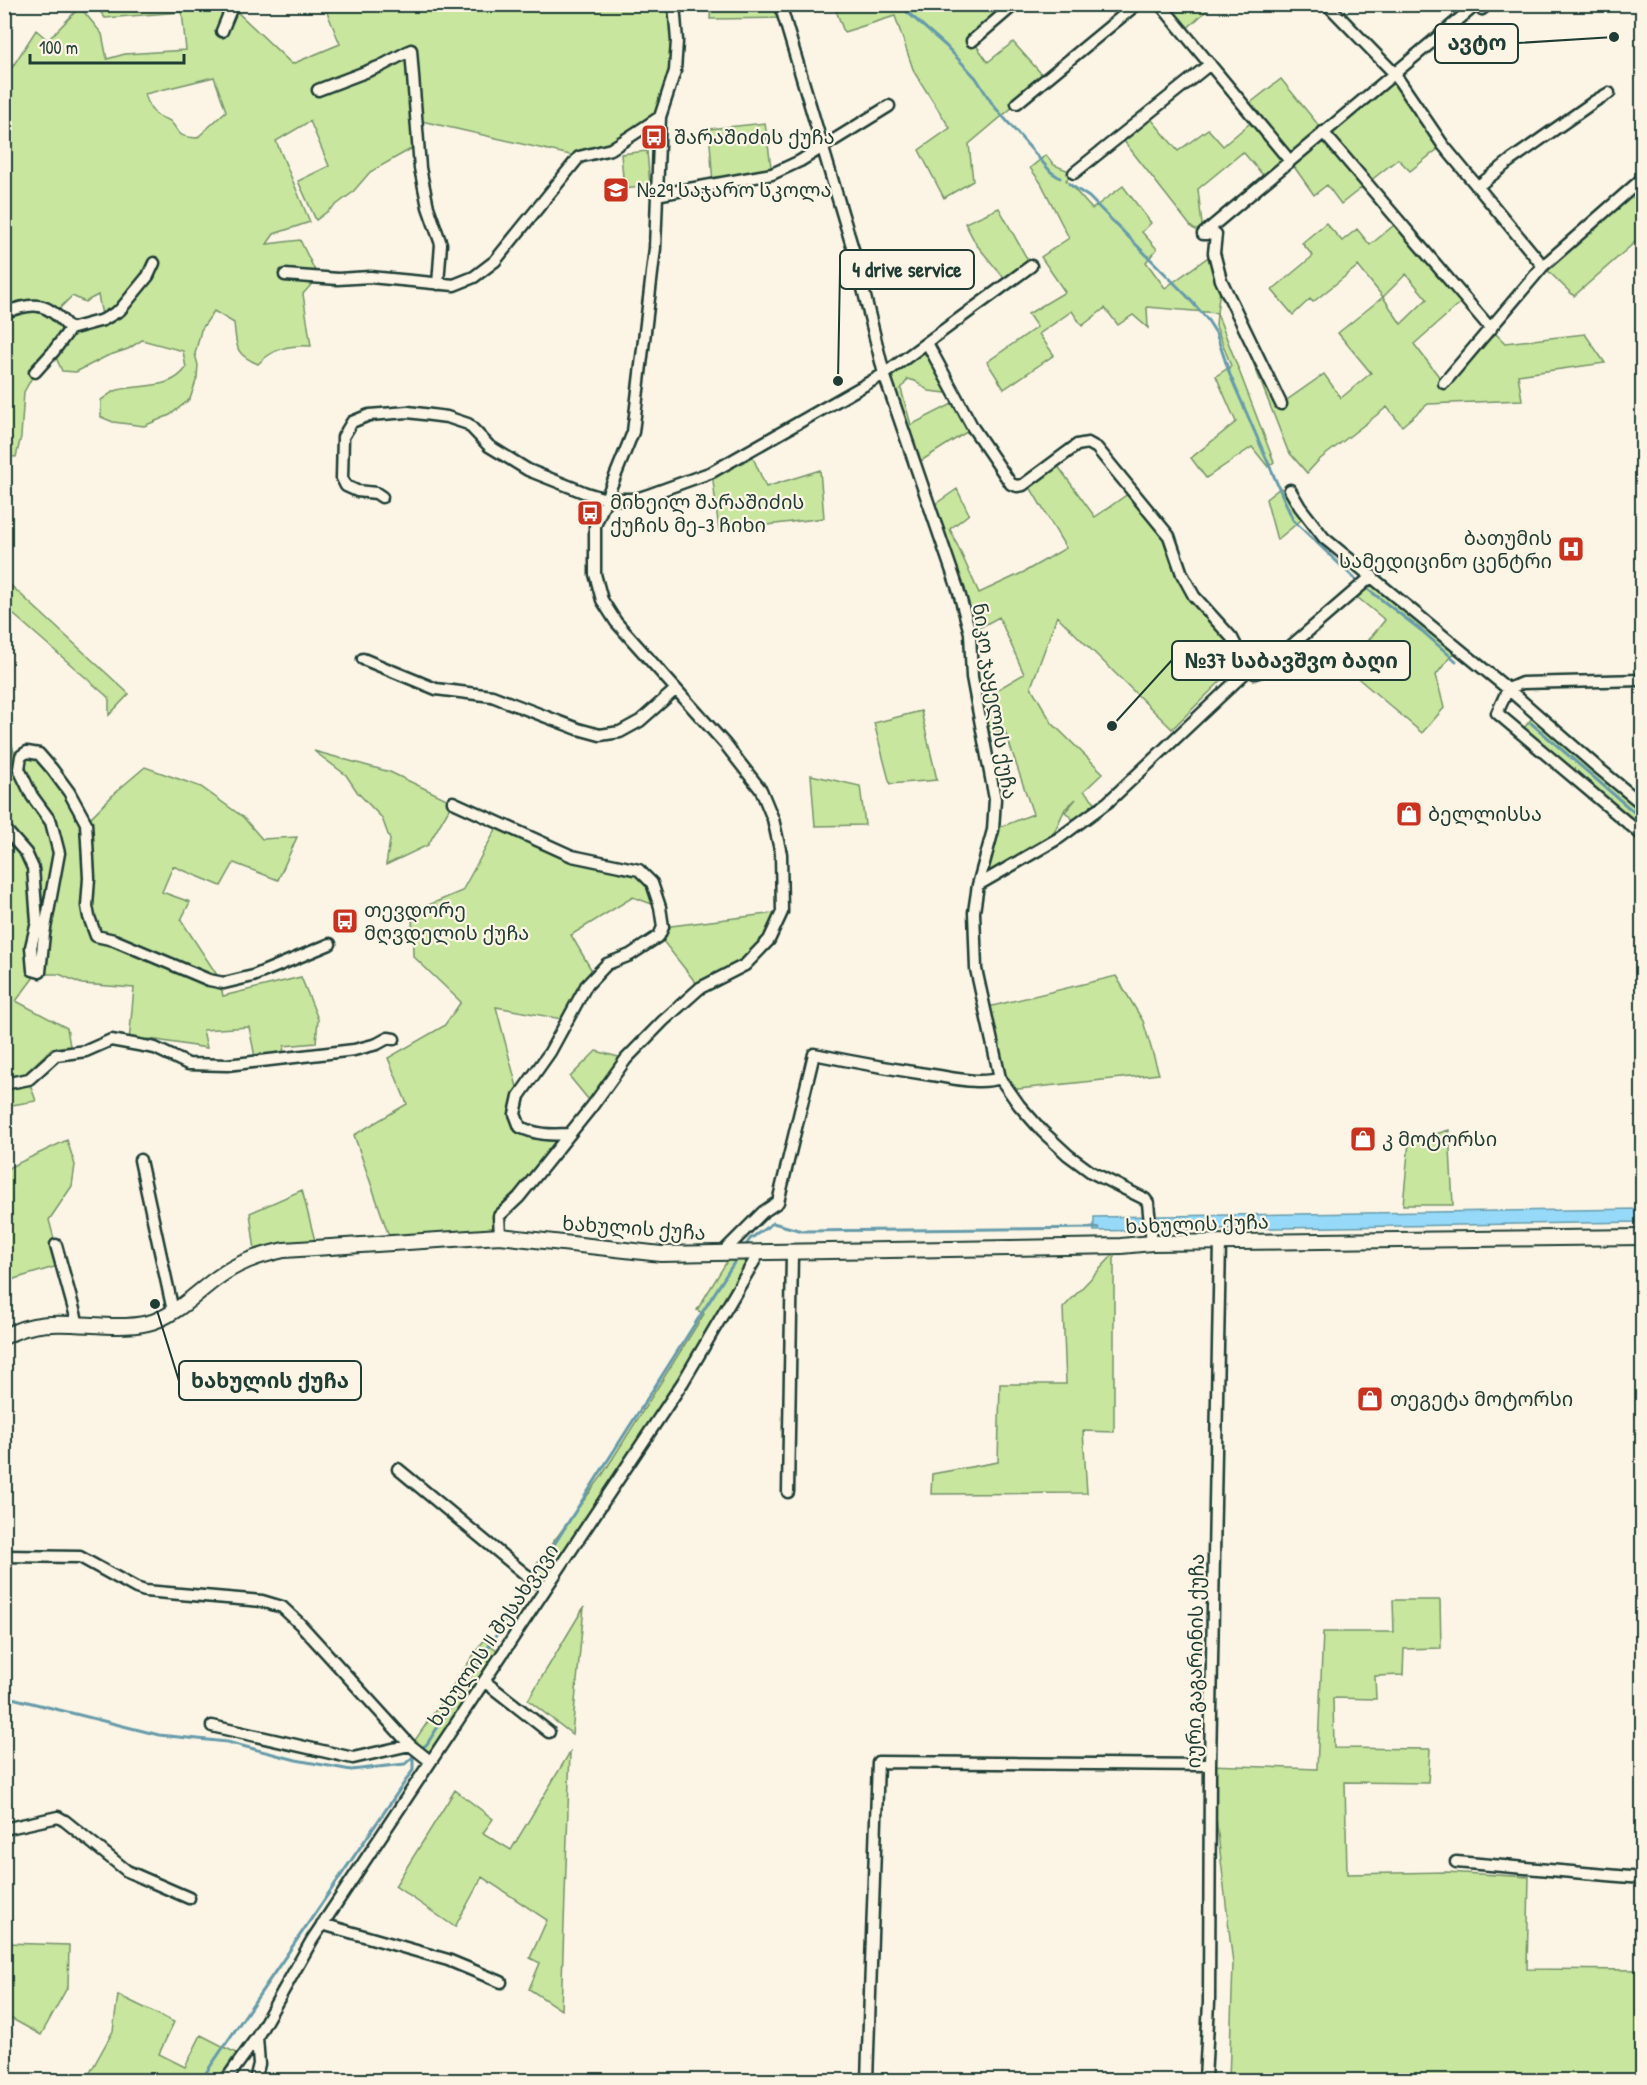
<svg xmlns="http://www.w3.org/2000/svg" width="1647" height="2085" viewBox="0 0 1647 2085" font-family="'Patrick Hand','Noto Sans Georgian',sans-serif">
	<rect width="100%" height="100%" fill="#fcf5e5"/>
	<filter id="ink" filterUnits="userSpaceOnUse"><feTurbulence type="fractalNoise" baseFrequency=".0167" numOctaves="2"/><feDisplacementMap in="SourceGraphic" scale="12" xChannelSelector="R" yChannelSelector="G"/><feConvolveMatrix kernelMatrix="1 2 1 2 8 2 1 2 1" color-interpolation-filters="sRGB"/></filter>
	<g filter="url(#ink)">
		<!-- green -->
		<path fill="#c8e69e" stroke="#749269" stroke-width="1.5" fill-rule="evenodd" d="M711,4l69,1 4,13 -74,1z
			M95,5h138l-1,2 60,57 48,-20 -16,-39h350l3,36 -17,80 -49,28 -32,8 -162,-37 1,25 -48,27 -18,21 -36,27 -18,-39 31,-15 -19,-45 -34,20 34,81 -36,12 -7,10 33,-4 18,37 -15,17 8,52c-22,-1 -37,2 -53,18 -24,-10 -21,-17 -24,-41l-20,-12 -13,19 -6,24 3,11 -1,13 -7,21 -20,16 -26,11 -31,-4 -12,-5v-17c5,-3 11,-9 17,-10 23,-6 53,0 68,-22l-3,-17 -41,-11 -14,9 -21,7 -31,16 -14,-1 -8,-18 -19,19 -11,20 -3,45 -5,20 -12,-1v-70l2,-2 -2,-3v-301l32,-50 12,10 32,-33 22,27 5,25 18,-5 61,-4 -4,-38 -77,6zM214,77l12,34 -29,27c-22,-2 -15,-4 -27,-17 -3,-2 -6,-2 -9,-4 -10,-4 -13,-14 -16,-23zM98,295l5,25 -33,9 -14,-17 16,-16 13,6z
			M834,5h181l-42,36 15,21 25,-20 33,37 -77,65 4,37 -29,17 -25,-48 31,-22 -36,-56 -19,-56 -51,16z
			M1160,5h53l-30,27z
			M1394,73l49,72 -33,26 -12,-12 -57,45 -14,-19 -13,10 -24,-34 -22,20 -25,-29 -45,37 5,45 -11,-6 -72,-92 27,-22 31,37 30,-22 15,17 32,-27 -10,-12 36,-28 43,53z
			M765,123l7,51 -59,10 -4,-55z
			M647,151l3,35 -26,3 -3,-35z
			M1046,155l8,10 20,8 -8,7 26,29 31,-23 28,37 -9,9 15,17 -11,13 19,26 49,-35 67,151 43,-30 17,24 30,-25 -33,-40 45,-36 -25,-31 -45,36 -3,-3 -17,16 -21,-25 41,-34 -11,-13 24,-20 16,18 15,-12 13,16 29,-24 66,78 -51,45 30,39 47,-54 14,14 80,-9 20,29 -87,12 4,25 -94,4 -26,22 -15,-19 -68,53 -12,13 -19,-22 -67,-170 -4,32 57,149 -6,5 -16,-20 -46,31 -15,-20 45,-36 -20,-46 15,-10 -15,-40 1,-13 -70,-6 1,21 -15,-13 -15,10 -13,-17 -23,18 -10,-15 -33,23 15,21 -50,34 -17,-27 50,-35 -9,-13 37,-22 -24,-35 28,-19 -28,-55 -11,-15zM1406,274l21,25 -26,25 -18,-27z
			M1642,179v57l-68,60 -31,-30z
			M999,208l32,58 -23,17 -32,-39 -11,-21z
			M927,343l28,51 -26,-3 -14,-10 -7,-2 -7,10 10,36 47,-24 15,27 -57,36 -32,-90z
			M750,451l16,36 54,-17 4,48 -105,13 -7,-59z
			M1055,462l40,55 37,-26 37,45 13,38 50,64 1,31 -61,60 -115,-113 -26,71 21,36 51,50 -19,18 11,11 -19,20 -11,-10 11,-13 -11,10 -13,28 7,9 -81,39 15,-55 40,-16 -28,-83 -21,2 -8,-31 48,-28 -25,-57 -29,16 -39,-126 26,-18 12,25 -19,15 29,64 45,-21 42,-24 -39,-66z
			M1280,488l10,2 17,25 -30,25 -11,-41z
			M1372,576l86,71 -22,28 8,33 -22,25 -76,-65 39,-48 -33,-27z
			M4,579l125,115 -20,21v-17l-104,-91z
			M921,711l16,69 -47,4 -16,-61z
			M1532,718l110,92v16l-118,-98z
			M5,721l13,45 1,-3 15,-11 52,70 32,-32 27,-23 56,20 42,30 19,22 35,-2 -19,43 -44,-17 -13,23 -48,-20 -11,26 28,10 -9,18 38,58 4,18 78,-19 17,42 -2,24 -32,3 -2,13 -26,3 -7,-35 -46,3 4,18 -57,-9 -21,3 5,-54 -52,-4 -23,-10h-13l-12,3 -18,24 51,27 3,18 -18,2 -26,25 10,28 -30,5 -1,3z
			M314,751l76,21 63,30 -25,43 -42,20 4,-25 -8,-22 -24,-25 -12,-18z
			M811,775l49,11 5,39 -50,1z
			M499,824l73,32 67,14 21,37 -27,-10 -62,38 24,41 -28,44 -71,-13 22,84 -9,20 6,19 21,8 23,-1 -30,41 -33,38 -3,15 -104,5 -35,-101 53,-31 -19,-46 56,-32 17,-24 -48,-46 -1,-44 50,-21z
			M782,912l-13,28 -24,25 -45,23 -41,-52 4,-9z
			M1116,976l27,45 16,53 -150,16 -25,-82z
			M596,1051l30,8 -33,46 -23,-28z
			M1449,1130l4,75h-50l6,-63z
			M67,1140l8,25 -3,21 -23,34 12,45 -47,14 -9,11 -1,-96 4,-26z
			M302,1190l13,51 -60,10 -5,-38z
			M1114,1254v178l-31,-1 4,62 -156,1 1,-20 66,-12 2,-78h66l-3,-76z
			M729,1258l20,3 -67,122 -134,195 -14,-10 67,-91 103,-163 -7,-4z
			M1393,1600h47l1,48 -37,1 -1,26 -28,1 1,23 -43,-1 1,50 96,1 -2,34 -83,-1 2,92 99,-2 83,5 -2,92 113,1 -2,110h-409l4,-116 -23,-199 107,4 6,-137h71z
			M584,1607l-12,127 -44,-34z
			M484,1640l18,14 -72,107 -19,-15z
			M570,1752l-9,258 -32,-21 11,-26 -10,-5 17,-38 -65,-43 -27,50 -60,-41 60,-96 38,29 -10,14 28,17z
			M5,1943l64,2 -1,41 -27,49 -36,-20z
			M118,1995l56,27 -15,32 26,13 16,-32 35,18 -18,27h-132l27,-49z"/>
		<!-- water -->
		<path fill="#96d9f8" stroke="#669baa" stroke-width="1.5" d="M1642,1209v13l-548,9v-14z"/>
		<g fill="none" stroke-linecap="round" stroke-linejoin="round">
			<!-- stream -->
			<path stroke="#669baa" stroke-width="3" d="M898,4l48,42 30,32 17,27 58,67 9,6
				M1069,184l20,13 97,98 21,24 9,14 14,42 63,145 62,59
				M1369,590l53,41 34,30
				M1531,723l111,96
				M744,1248l6,-9 23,-16 29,8 296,-3
				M534,1576l203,-318
				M4,1696l155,39 68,7 69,18 55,10 54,-6 11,-10
				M421,1749l6,-5 103,-162
				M201,2080l212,-310v-12"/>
			<defs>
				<path id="minor" d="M780,4l75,252 29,118 74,215 12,44 2,44 23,122 -2,31 -15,55 -4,27 2,57 24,109 19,27 23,26 26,24 23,17 54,27 3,4 4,40
					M1160,4l130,157
					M1327,4l67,69 49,72 100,121
					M222,31l11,-27
					M972,41l43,-37
					M318,90l63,-24 30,-16 9,118 8,39 13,37 -3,40
					M1017,103l120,-99
					M1323,132l168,197
					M1074,173l136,-109
					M1477,187l34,-27 84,-59 14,-8
					M656,195l116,-21 28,-13 89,-55
					M1203,234l273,-229 6,4 6,-5
					M1203,234h13l-2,19 7,27 60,124
					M285,275l53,4 32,-2 84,8 20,-8 21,-16 84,-104 32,-8 49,-32
					M4,313c32,-13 44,-10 66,16
					M927,343l46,85 38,56 6,2 6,-1 54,-40 11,-2 9,5 72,88 13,38 12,22 38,42 16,32 7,3 7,-2 110,-95
					M35,372l18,-20 17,-23 33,-9 17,-10 28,-34 6,-13
					M1444,383l99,-117 99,-87
					M1290,490l10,17 24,31 184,151 88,77 46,38
					M382,497l-6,-4 -19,-2 -11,-5 -4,-8 1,-41 9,-15 17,-7 39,-3 39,5 21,7 21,22 39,24 58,23 20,6h30l15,-5 61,-22 172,-98 147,-108
					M363,659l73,30 56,7 86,33 22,6 20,-3 20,-11 35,-31
					M1642,680l-120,3 -14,6 -11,24 145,122
					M453,802l119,54 67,14 13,13 8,24 3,20 -4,9 -29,19 -23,9 -21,22 -36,66 -31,44 -4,18 5,13c17,8 30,8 48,7
					M4,828l22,25 7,15 4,54 -6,25 2,23 7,2 4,-38 15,-81 -8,-31 -19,-26 -13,-27 2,-13 6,-4 12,2 13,15 17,23 17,31 3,55 -2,28 2,11 7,19 18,4 95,40 15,3 29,-7 77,-32
					M978,885l81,-47 49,-36 140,-132
					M4,1084l25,-5 27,-24 30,-4 25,-11 44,8 33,16 39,1 127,-15 23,-6 11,-6 6,1
					M140,1160l33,151
					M500,1236l-1,-20 20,-19 74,-92 33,-46 37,-38 37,-33 45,-23 24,-25 13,-28 -1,-58 -8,-35 -12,-29 -36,-46 -109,-122 -14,-22 -7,-26v-48l38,-94 22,-184 5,-131 15,-46 2,-30 -3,-37
					M56,1245l22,79
					M721,1254l42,-42 15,-10 36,-148c39,8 78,15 118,21 21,3 48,10 68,3
					M398,1469l127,105 21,14
					M788,1492l4,-239
					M4,1556l76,1 56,31 9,3 117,10 20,6 18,17 110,121 20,16
					M484,1681l65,51
					M212,1726l141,32 57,-13
					M4,1829l54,-12 7,4 62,50 62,27
					M1456,1862l186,16
					M322,1924l126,36 53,22
					M226,2080l31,-43 55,-97 371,-558 76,-129
					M255,2080l4,-16 -2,-27
					M867,2080l11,-318 332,3
					M1205,2080l4,-78 1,-237 10,-523"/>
				<path id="tertiary" d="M4,1337c45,-27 96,-3 144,-14 26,-6 48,-30 69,-45 22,-16 40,-22 67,-28l216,-14 161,18 460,-8 31,-3 490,-6"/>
			</defs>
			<!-- minor casing -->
			<use href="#minor" stroke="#1f3d34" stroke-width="15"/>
			<!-- tertiary casing -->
			<use href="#tertiary" stroke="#1f3d34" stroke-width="18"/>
			<!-- minor -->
			<use href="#minor" stroke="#fcf5e5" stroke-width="10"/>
			<!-- tertiary -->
			<use href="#tertiary" stroke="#fcf5e5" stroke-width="14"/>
		</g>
	</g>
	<!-- icons -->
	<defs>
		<symbol id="bus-square" viewBox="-11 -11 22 22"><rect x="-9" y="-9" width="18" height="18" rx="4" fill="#c8321e" stroke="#fcf5e5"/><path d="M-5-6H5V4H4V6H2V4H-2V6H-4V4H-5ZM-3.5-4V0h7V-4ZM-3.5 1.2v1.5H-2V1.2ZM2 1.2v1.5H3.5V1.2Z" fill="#fff"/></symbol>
		<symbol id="school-square" viewBox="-11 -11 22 22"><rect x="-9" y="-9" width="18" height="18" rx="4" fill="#c8321e" stroke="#fcf5e5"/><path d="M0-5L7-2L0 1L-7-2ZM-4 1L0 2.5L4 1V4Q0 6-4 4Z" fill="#fff"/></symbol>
		<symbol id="hospital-square" viewBox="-11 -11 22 22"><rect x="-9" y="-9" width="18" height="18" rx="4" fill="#c8321e" stroke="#fcf5e5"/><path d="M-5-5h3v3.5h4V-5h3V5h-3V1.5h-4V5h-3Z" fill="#fff"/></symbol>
		<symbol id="shop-square" viewBox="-11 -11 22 22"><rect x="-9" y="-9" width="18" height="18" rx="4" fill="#c8321e" stroke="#fcf5e5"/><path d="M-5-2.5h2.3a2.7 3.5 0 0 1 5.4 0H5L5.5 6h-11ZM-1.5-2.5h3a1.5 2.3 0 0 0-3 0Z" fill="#fff"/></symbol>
	</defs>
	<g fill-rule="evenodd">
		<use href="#bus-square" x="639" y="122" width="30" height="30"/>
		<use href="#school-square" x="601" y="175" width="30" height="30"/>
		<use href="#bus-square" x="575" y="498" width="30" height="30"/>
		<use href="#hospital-square" x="1556" y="534" width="30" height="30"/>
		<use href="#shop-square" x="1394" y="799" width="30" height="30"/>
		<use href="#bus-square" x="330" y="906" width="30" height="30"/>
		<use href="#shop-square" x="1348" y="1124" width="30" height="30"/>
		<use href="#shop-square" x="1355" y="1384" width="30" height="30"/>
	</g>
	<g text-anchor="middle" stroke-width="4.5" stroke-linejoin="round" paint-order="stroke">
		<!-- poi labels -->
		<g font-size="20" fill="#1f3d34" stroke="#fcf5e5" text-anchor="start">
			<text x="674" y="144">შარაშიძის ქუჩა</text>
			<text x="636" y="197">№29 საჯარო სკოლა</text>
			<text x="610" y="509">მიხეილ შარაშიძის<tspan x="610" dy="23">ქუჩის მე-3 ჩიხი</tspan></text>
			<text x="1552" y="545" text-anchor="end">ბათუმის<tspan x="1552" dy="23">სამედიცინო ცენტრი</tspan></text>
			<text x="1428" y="821">ბელლისსა</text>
			<text x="364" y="917">თევდორე<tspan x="364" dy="23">მღვდელის ქუჩა</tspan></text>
			<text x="1382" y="1146">კ მოტორსი</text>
			<text x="1390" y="1406">თეგეტა მოტორსი</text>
		</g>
		<!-- street labels -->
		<g font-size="20" fill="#1f3d34" stroke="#fcf5e5">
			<text transform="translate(995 701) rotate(81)" y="7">ნიკო ჯაყელის ქუჩა</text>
			<text transform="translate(1197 1224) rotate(-2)" y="7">ხახულის ქუჩა</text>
			<text transform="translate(634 1228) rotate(4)" y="7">ხახულის ქუჩა</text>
			<text transform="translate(493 1635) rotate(-56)" y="7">ხახულის II შესახვევი</text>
			<text transform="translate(1195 1661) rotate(-89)" y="7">იური გაგარინის ქუჩა</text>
		</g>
	</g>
	<!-- callouts -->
	<path fill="none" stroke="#1f3d34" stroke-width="2" d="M1614 37L1518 43M838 381L840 269M1112 726L1172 660M155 1304L179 1381"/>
	<g fill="#1f3d34" stroke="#fcf5e5" stroke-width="2">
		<circle cx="1614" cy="37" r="6"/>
		<circle cx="838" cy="381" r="6"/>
		<circle cx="1112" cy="726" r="6"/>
		<circle cx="155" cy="1304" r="6"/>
	</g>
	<g fill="#fcf5e5" stroke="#1f3d34" stroke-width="2">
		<rect x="1435" y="24" width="83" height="39" rx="6"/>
		<rect x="840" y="250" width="134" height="39" rx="6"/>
		<rect x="1172" y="641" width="238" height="39" rx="6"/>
		<rect x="179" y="1361" width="182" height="39" rx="6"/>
	</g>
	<g font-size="21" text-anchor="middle" font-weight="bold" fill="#1f3d34">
		<text x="1477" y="50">ავტო</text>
		<text x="907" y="277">4 drive service</text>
		<text x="1291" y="668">№37 საბავშვო ბაღი</text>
		<text x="270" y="1388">ხახულის ქუჩა</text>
	</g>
	<!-- margin -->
	<rect width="1647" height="2085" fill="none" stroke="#fcf5e5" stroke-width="24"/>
	<rect x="12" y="12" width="1623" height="2061" fill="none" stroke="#1f3d34" stroke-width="2" filter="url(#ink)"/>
	<!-- scale -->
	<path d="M30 54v9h154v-9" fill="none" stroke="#1f3d34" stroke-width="3"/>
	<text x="39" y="54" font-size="18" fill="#1f3d34" stroke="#fcf5e5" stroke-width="4.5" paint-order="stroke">100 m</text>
</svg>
